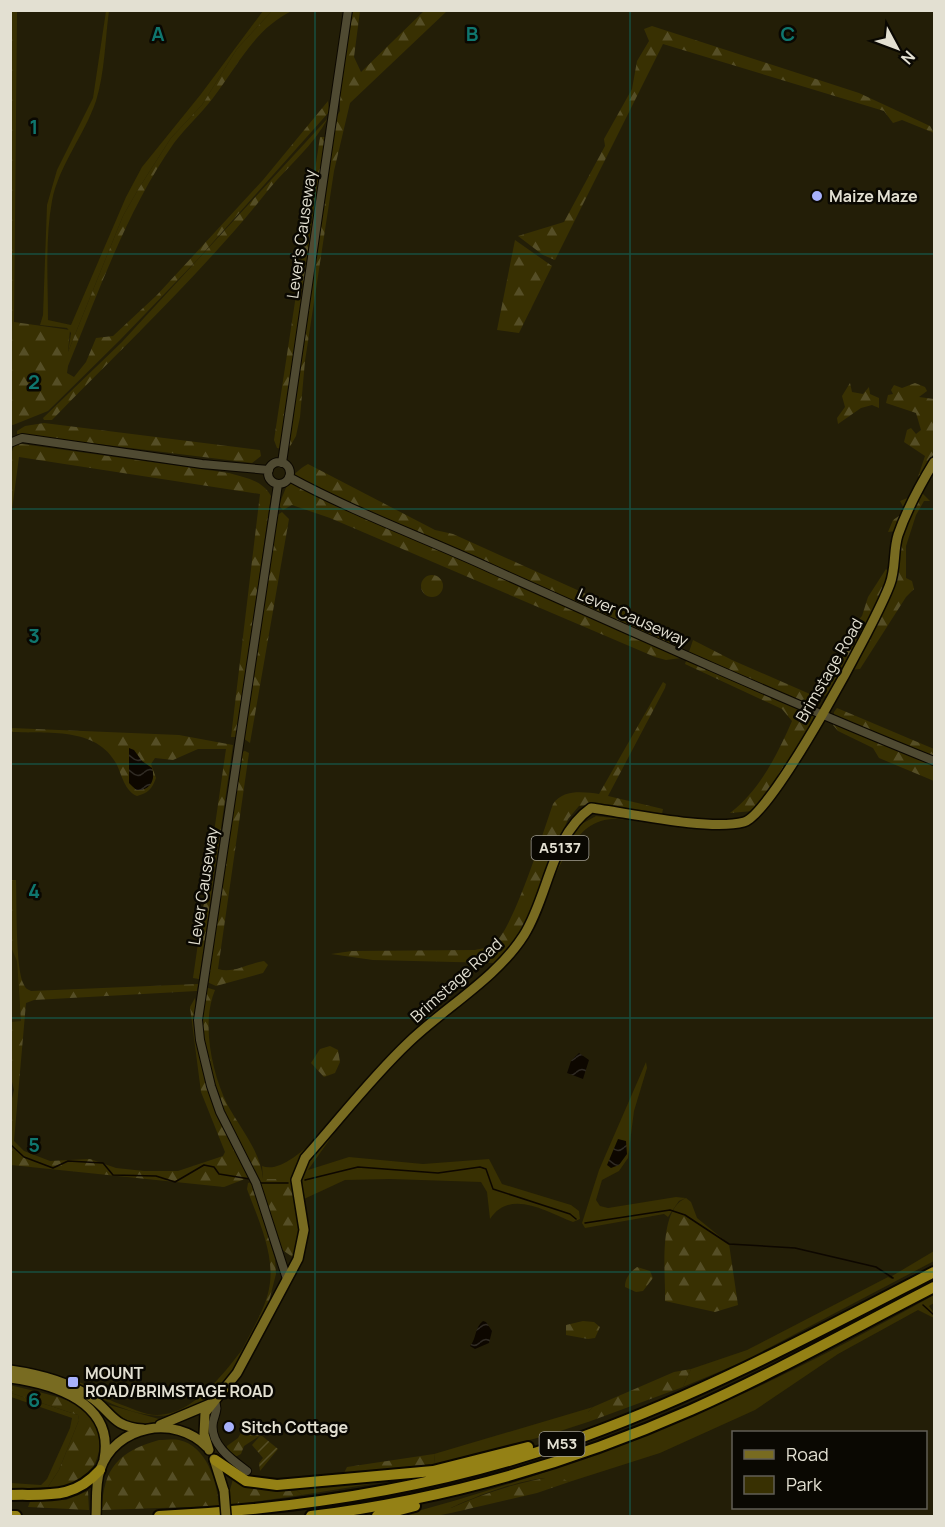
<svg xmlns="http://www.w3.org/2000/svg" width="945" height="1527" viewBox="0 0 945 1527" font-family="Manrope,sans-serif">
	<defs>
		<pattern id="forest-firs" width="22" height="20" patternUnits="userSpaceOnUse" patternTransform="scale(1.5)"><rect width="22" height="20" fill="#383002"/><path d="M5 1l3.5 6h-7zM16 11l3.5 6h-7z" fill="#554e26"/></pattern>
		<pattern id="garden-furrows" width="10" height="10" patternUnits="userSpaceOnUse" patternTransform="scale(1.5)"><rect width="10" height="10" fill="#383002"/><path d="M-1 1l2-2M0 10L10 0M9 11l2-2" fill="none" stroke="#554e26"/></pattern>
		<pattern id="water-waves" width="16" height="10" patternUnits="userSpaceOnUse" patternTransform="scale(1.5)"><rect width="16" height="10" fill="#0d0700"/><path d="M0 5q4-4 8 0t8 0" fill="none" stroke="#302b24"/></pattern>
	</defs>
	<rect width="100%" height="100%" fill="#231e07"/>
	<!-- built -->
	<path fill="#2a2404" d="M10,945l7,15 4,61 -10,1z"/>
	<!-- green -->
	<path fill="#383002" d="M106,11h3c-4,29 -4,61 -13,90 -12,35 -37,64 -44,100 -7,39 -4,80 -4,119l23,5 55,-128 16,-30 59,-73 62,-83h9l-35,38 -35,56 -31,33 -32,50 -16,28 -55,136 3,-19 -4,-5 -27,-3 3,-10 4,-110 10,-35 36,-72z
		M596,816l60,7c-17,-1 -39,-7 -55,-2 -37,11 -53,77 -66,108l35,-93 6,-9z
		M646,1062l1,6 -13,43 -6,47 -9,13 -17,9 -6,20 4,6 8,2 68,-11 10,1 -7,3 -11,16 -4,-3 -79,14 -3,-5 17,-53z
		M362,1087l-60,70 -10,22h-29l-1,-13c29,12 81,-59 100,-79z
		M335,1132l-27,38 41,-13 74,7 66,-5 13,25 69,21 8,6 1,8 -7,3c-26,-10 -63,-34 -83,-3l-3,-27 -6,-10 -91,-3 -45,1 -41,19c-7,-32 9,-45 31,-67z
		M934,1251v10l-194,102 -57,24 8,-18 56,-19 141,-73 4,2v-3z
		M934,1295v8l-5,3 5,7v5l-16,-8 -80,44 -83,56 -95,43 -91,29c-22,-15 -95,15 -118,26v5l-15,3h-36c104,-28 207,-63 306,-106 78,-33 154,-74 228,-115z
		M257,1330c-17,31 -32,58 -62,79l-3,-3 -30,15 -33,5 -25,-20 2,-2 53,15 15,-5c-27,8 -77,-13 -97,-32 12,1 26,16 40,21 12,4 27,12 40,12 42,0 78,-57 100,-85z
		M11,1393l67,22 1,5 -20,50 -13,20 -35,-1v-6l30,2 6,-6 23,-51 2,-10 -61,-21z
		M593,1407l-5,5v10l-43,14 -110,28 -1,-10z
		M390,1479v2l-88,14 -5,-4 -11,-1z"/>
	<!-- forest -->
	<path fill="url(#forest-firs)" d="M10,11h7l-3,311 56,8 -2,22 55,-136 16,-28 32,-50 31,-33 35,-56 35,-38h20c-37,17 -55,56 -79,87 -12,16 -27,29 -39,45 -47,67 -75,148 -106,223l-1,7 7,4 12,-15 10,-24 17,-2 44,-41 106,-115 65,-79 1,11 -131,147 -78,81 -72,71 -35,14 -3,-1z
		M353,11h7l-6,46 7,15 63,-61h23l-97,92 -16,68 -29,190 -5,56 -4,19 -8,14 -11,-2 -3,-8 46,-303h5l15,-26v-23z
		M652,26l207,67 71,33 4,7 -32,-13 -9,3 -9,-12 -221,-67 -108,216 -12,-5 -25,-19 46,-14 41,-76 -1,-7 28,-50 5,-28 12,-20 -5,-12z
		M328,118c-15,28 -38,46 -58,70 -66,83 -144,156 -218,232h-8l-1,-2 79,-76z
		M515,240l37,26 -33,67 -22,-3z
		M850,383l2,9 11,2 6,-7 1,7 9,4v10l-7,-3 -11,3 -23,16 -1,-6 8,-11 -3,-11z
		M915,383l10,4 2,4 -8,6 15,2v54l-14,25 -2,-1 7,-21 -21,-14 3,-12 4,-2 5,6 5,-4 -5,-17 -30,-10 2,-8 5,-1 -2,-4 3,-5 8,3z
		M44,423l216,27 1,6 -9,7 -235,-29v-3l8,-5z
		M15,443l214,30c17,5 33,7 42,23l-35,241h-5l29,-243 -241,-37 -8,60v-63z
		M308,464l127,66 18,4 224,101 2,11 6,5 -4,7 -15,2 -11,-3 -325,-139 -38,-13 -9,5 -4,-4c8,-21 10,-31 29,-42z
		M922,493l8,8h-6l-8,14 -10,31v32l6,3 2,8 -8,8 -46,72 -11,1 -24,26 -11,-9 16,-23 9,-6 7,-25 16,-17 6,-19 18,-28 8,8 2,-46 -8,1 5,-12 6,-4 7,2 2,-2 -8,-15 10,-4 9,2z
		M282,512l7,7 -39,224 -7,-5 33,-222z
		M421 586a11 11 0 1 1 22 0a11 11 0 1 1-22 0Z
		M693,640l39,20 87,38c-4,32 -44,89 -66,113l-23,2c30,-23 47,-58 62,-92l-10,-12 -97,-45z
		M663,682l3,2 -1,4 -57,108 55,13 -1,5 -72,-9 -11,1 -11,13c-21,50 -33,105 -73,144l-122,-3 -42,-6 21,-3 123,-1c8,-2 15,-2 21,-8 20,-21 46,-107 57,-138 10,-15 31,-12 46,-10z
		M837,708l97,41v32l-55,-23 -6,-10 -35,-17 -5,-6 1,-13z
		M11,728l168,7 54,10 -34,234 -6,-1 33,-229h-28l-25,11 -18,-2 -4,6 5,14c-4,11 -8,15 -19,18 -12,-5 -15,-20 -20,-31 -20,-39 -69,-31 -106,-33z
		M245,751l4,2 -31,216c15,5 31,-6 46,-8l4,4 -5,8 -47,13 -9,-4 34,-230z
		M11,880h5c1,21 -1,90 8,105 2,4 3,4 7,6l167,-7 -1,7 -163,9 -8,3 -12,138 10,10 26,10 40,-2 26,9 28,3h34l45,-15 2,-4 -24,-60 -11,-85 5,-9 8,65 47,114 -26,10 -213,-22 -1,-58 4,-17 -4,-17v-51l11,-1 -4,-60 -7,-16z
		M205,987l10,3c-14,33 -3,83 12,114 13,24 34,48 36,75h29l-1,7 8,38 -5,34 -13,-9 -56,-131 -16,-46 -8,-47z
		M330,1046l8,4 2,12 -5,11 -11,4 -13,-14 9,-14z
		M252,1182l23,77 1,15 -10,39 -24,37c9,-19 23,-40 27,-61 7,-33 -11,-70 -22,-100l1,-6z
		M686,1198l5,4 6,16 32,26 9,61 -23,7 -50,-11c1,-26 -8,-91 21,-103z
		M637,1267l13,4 3,7 -10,13 -7,1 -11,-5c0,-9 5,-15 12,-20z
		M583,1321l11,1 6,5 -5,11 -7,1 -22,-4v-10z
		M691,1369l-8,18 -95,35v-10l5,-5 81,-35z
		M10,1385c21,6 66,13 80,28 20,23 8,65 -21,74 -7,2 -16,2 -23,3l13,-20 20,-50 -1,-5 -67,-22z
		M258,1420l10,5 -7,10 -17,11 -3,8 -6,3 -8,-6v-5l11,-8 10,-17z
		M159,1440c6,0 14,-1 20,0 28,6 38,42 40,66l-117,4c1,-42 17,-59 57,-70z
		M434,1454l1,10 -91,9 3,-6z
		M558,1476l11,6 -32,11 -86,20v-5c33,-15 70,-27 107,-32z
		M233,1479l29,11 35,1 5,4 -71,10 -1,-15z
		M88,1491l1,19 -61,-3 3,-8 35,1z"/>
	<!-- garden -->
	<path fill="url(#garden-furrows)" d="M261,1435l17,14 -18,22 -1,-8 4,-5 -11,-13z"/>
	<!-- water -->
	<path fill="url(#water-waves)" d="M129,748l5,2 8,11 10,7c4,12 -2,23 -16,22l-7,-7z
		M579,1053l10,7 -6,19 -16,-6 4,-12z
		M618,1139l8,2 1,13 -8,11 -8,3 -4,-3z
		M483,1321l3,1 6,9 -3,12 -14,6 -5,-3c7,-8 4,-18 13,-25z"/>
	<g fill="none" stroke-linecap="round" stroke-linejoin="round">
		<!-- stream -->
		<path stroke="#0d0700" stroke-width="1.5" d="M10,1144l14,13 29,11 15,-7 35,2 10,12 43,1 19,6 29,-17 10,2 5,7 31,5
			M305,1180l53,-13 80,6 42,-6 6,2 7,20 77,25 6,5
			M260,1183h28
			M585,1223l85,-13 15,5 44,29 66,4 81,19 17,11
			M923,1305l11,10"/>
		<defs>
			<path id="minor" d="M10,443l12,-5 180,26 67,6
				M268 473a11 11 0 1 1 22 0a11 11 0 1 1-22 0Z
				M282,463l66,-453
				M289,477c66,36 136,61 203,92 147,66 294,132 442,192
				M278,484l-80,536 2,20 11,46 9,26 36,71 31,96
				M214,1400c5,9 1,13 -1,22 -4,22 19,38 34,49"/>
			<path id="major" d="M10,1370c28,4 56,11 79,26 23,15 22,31 54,33
				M10,1378c45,6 105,25 94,81
				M160,1425l50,-21
				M209,1450l-5,-16 1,-21 32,-40 61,-114 6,-29 -8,-50 9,-22c34,-38 66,-80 103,-115 37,-36 88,-64 116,-108 25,-40 27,-99 67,-127 38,5 118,23 153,14 29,-8 133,-202 146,-238 6,-16 3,-33 8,-49 9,-26 22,-50 36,-73
				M214,1459l10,32
				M96,1516c1,-15 -1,-31 4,-46 15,-45 75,-56 107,-23"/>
			<path id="highway" d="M215,1460l31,21 31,4 156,-14 95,-24
				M10,1495c37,-1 63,5 90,-25
				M10,1516h6
				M159,1516c144,-7 290,-30 426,-80 121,-44 235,-105 349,-164
				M311,1516c130,-16 260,-53 380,-106 83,-37 163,-82 243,-123
				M377,1516l38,-10"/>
		</defs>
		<!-- minor casing -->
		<use href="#minor" stroke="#0c0800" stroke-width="10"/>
		<!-- major casing -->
		<use href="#major" stroke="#0c0800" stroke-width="12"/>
		<!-- highway casing -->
		<use href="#highway" stroke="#0c0800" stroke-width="14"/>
		<!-- minor -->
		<use href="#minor" stroke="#4f4a32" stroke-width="8"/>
		<!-- major -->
		<use href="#major" stroke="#786b21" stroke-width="9"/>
		<!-- highway -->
		<use href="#highway" stroke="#948115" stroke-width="10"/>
		<defs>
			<path id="major-bridge" d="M224,1491l2,25"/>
		</defs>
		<!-- major-bridge casing -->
		<use href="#major-bridge" stroke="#0c0800" stroke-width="12" stroke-linecap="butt"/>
		<!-- major-bridge -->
		<use href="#major-bridge" stroke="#786b21" stroke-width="9"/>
	</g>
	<!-- grid -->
	<path fill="none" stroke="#0f766e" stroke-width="1.5" stroke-opacity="0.55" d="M315,10v1506M630,10v1506M10,254h924M10,509h924M10,764h924M10,1018h924M10,1272h924"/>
	<!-- markers -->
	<g fill="#a7b1fc" stroke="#0a0802" stroke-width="2">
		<circle cx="817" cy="196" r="6"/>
		<rect x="67" y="1376" width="12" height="12" rx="3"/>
		<circle cx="229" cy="1427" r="6"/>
	</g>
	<g text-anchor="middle" stroke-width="5" stroke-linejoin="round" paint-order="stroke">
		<!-- shield labels -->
		<g fill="#0a0802" stroke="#a29f94" stroke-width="1.5">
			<rect x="531.5" y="836" width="57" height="24" rx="4.5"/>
			<rect x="539.5" y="1432" width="45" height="24" rx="4.5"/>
		</g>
		<g font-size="15" font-weight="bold" fill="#e3e0d2">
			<text x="560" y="853">A5137</text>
			<text x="562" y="1449">M53</text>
		</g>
		<!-- poi labels -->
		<g font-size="16" font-weight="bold" fill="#e3e0d2" stroke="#0a0802" text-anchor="start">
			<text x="829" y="202">Maize Maze</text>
			<text x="85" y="1379">MOUNT<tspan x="85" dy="18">ROAD/BRIMSTAGE ROAD</tspan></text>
			<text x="241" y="1433">Sitch Cottage</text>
		</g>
		<!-- street labels -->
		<g font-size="16" fill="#e3e0d2" stroke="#0a0802">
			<text transform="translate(301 234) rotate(-82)" y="6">Lever's Causeway</text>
			<text transform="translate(633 617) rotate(24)" y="6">Lever Causeway</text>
			<text transform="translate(829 670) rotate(-60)" y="6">Brimstage Road</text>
			<text transform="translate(203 886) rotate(-81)" y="6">Lever Causeway</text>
			<text transform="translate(456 980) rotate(-42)" y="6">Brimstage Road</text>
		</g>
	</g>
	<g font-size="20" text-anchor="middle" font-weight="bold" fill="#0f766e" stroke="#0a0802" stroke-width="5" stroke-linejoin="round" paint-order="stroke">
		<text x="158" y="41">A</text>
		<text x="472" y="41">B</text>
		<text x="788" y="41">C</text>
		<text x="34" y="134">1</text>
		<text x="34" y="389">2</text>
		<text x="34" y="643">3</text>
		<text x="34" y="898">4</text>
		<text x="34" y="1152">5</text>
		<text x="34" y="1407">6</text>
	</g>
	<!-- border -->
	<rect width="945" height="1527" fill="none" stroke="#e3e0d2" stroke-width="24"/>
	<!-- legend -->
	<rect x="732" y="1431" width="195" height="78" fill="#0a0802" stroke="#615e55" stroke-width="1.5"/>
	<rect x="744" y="1450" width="30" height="9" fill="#786b21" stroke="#615e55" stroke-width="1.5"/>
	<text x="786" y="1461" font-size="18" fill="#e3e0d2">Road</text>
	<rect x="744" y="1476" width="30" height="18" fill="#383002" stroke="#615e55" stroke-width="1.5"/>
	<text x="786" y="1491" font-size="18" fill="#e3e0d2">Park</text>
	<!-- north arrow -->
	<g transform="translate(897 48) rotate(131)" stroke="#0a0802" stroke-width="4.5" paint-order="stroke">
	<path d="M0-4.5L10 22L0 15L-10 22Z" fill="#e3e0d2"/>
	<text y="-9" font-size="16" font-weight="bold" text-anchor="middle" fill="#e3e0d2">N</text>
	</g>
</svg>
